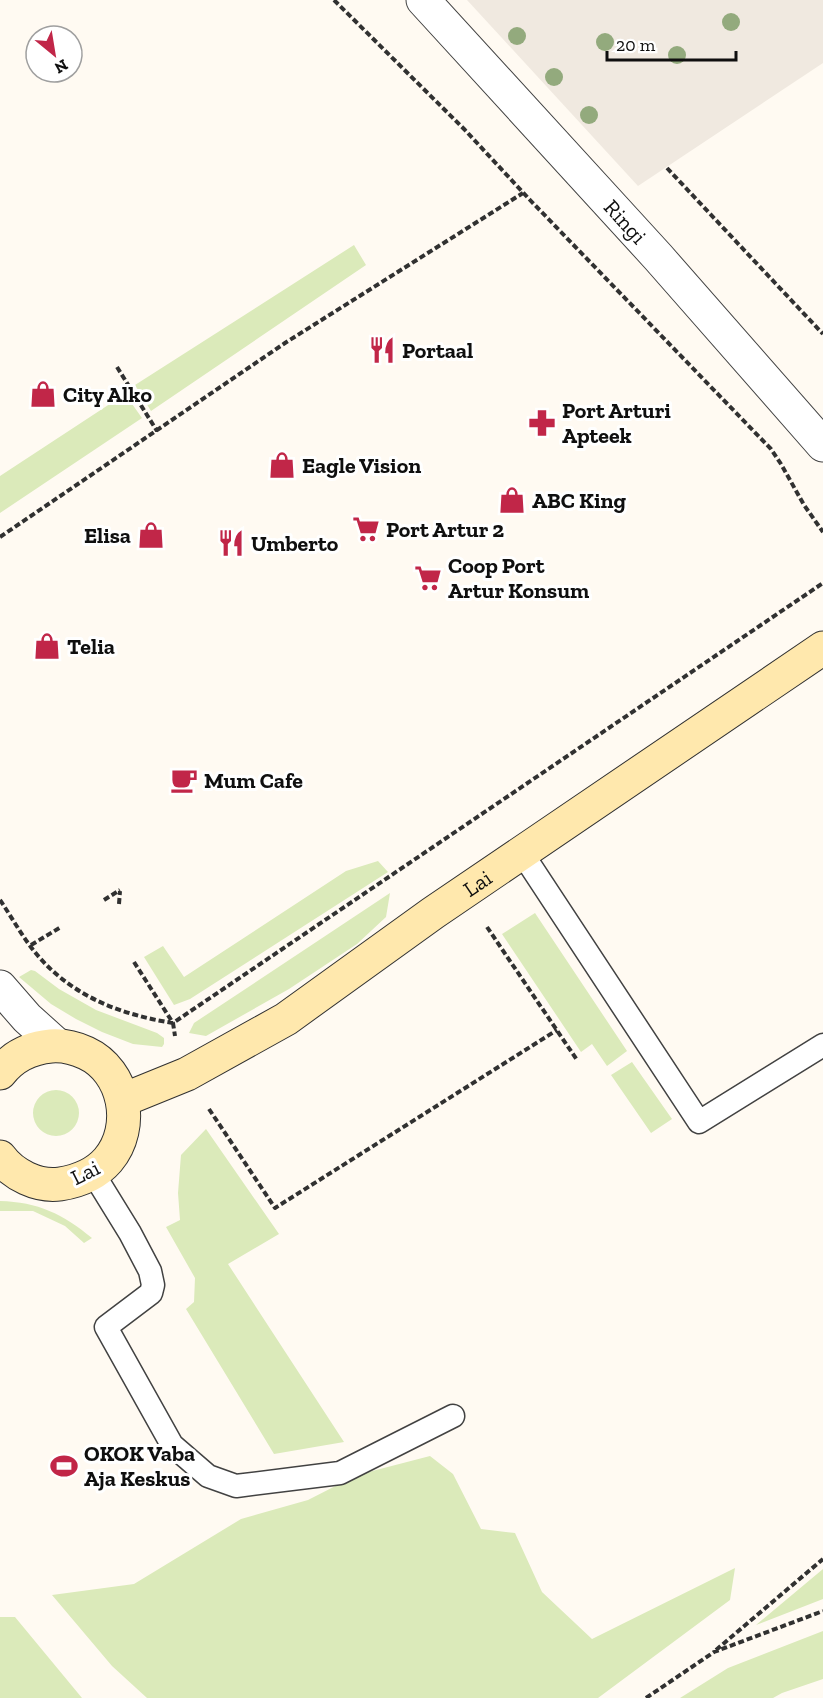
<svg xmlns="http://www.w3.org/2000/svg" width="823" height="1698" viewBox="0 0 823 1698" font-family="'Zilla Slab',serif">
	<rect width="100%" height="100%" fill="#fffaf2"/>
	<!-- green -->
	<path fill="#dbeaba" d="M354,245l12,20 -215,146 -16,-26z
		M125,394l17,24 -142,95v-37z
		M378,861l10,11 -198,127 -16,6 -30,-48 19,-11 21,31 162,-106z
		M390,893l-4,24 -29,27 -68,45 -83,47 -17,-3 5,-10z
		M535,913l92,138 -20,15 -15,-22 -11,8 -79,-118z
		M31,970l4,1 24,18 37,21 61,23 7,5v6l-2,3 -29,-3 -31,-12 -26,-13 -25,-15 -32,-27z
		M632,1062l40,57 -21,14 -40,-58z
		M33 1113a23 23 0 1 1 46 0a23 23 0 1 1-46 0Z
		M206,1129l73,105 -51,30 116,178 -70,12 -88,-145 8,-7 1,-24 -29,-51 14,-7 -2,-27 3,-38z
		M0,1201c38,1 63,13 92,37l-8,5 -19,-17 -32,-15h-33z
		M430,1456l23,18 28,55 34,4 27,59 50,47 143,-71 -5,32 -132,98h-451l-35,-32 -60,-71 82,-11 107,-65 67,-19 49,-25z
		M823,1569v30l-67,26z
		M0,1617h15l67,81h-82z
		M823,1631v48l-41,14 -9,5h-93l48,-30z"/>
	<!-- plaza -->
	<path fill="#f0e9e0" d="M467,0h356v63l-185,123z"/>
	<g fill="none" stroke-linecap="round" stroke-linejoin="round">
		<defs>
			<path id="lane" d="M522,853l177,269 124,-77
				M93,1173l37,60 20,38 3,14 -2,8 -45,34 66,118 36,31 28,10 104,-13 113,-57"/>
			<g id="street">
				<path id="s1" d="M423,0l235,257 165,188"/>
				<path d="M0,987l27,31 30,27"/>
			</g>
			<g id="secondary">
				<path d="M0,1073c13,-17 30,-25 51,-27 13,-1 24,2 35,7 39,18 50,74 22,107 -12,14 -29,21 -48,24 -22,3 -47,-9 -60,-27"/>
				<path id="s2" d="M123,1100l64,-26 99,-55 147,-106 390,-265"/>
			</g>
		</defs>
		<!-- lane casing -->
		<use href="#lane" stroke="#424242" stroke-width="25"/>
		<!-- street casing -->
		<use href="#street" stroke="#424242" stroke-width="35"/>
		<!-- secondary casing -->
		<use href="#secondary" stroke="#313131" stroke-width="35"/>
		<!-- path -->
		<path stroke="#313131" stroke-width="4" stroke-dasharray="6 3" stroke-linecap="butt" d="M334,0l131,130 65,70 241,249 10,15 23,41 19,27
			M667,168l156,166
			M117,367l40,64
			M0,537l285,-194 238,-150
			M0,900c13,19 24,40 39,57 35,40 83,58 134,66l650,-440
			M104,900l16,-10
			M119,904l1,-13
			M487,927l90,133
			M31,945l30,-18
			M134,962l39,61 2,13
			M209,1109l66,99 282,-178
			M716,1650l107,-91
			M646,1698l68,-46 109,-41"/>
		<!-- lane -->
		<use href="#lane" stroke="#fff" stroke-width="22"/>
		<!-- street -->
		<use href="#street" stroke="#fff" stroke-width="33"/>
		<!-- secondary -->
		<use href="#secondary" stroke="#ffe8ad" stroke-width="33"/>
	</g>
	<!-- trees -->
	<g fill="#93aa7d">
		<circle cx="731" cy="22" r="9"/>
		<circle cx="517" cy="36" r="9"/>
		<circle cx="605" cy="42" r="9"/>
		<circle cx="677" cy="55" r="9"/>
		<circle cx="554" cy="77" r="9"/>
		<circle cx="589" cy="115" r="9"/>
	</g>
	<!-- icons -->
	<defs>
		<symbol id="restaurant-bare" viewBox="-9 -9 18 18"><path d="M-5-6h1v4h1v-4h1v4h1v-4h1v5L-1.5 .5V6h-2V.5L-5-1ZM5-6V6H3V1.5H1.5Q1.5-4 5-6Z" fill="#c12648" stroke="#fff" stroke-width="2.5" paint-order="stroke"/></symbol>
		<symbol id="shop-bare" viewBox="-9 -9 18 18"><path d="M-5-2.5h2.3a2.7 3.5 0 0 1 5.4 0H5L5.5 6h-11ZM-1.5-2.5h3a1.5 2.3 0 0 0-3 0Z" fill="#c12648" stroke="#fff" stroke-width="2.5" paint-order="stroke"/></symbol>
		<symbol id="pharmacy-bare" viewBox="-9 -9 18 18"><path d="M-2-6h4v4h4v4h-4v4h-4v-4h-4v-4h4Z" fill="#c12648" stroke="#fff" stroke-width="2.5" paint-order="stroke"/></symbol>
		<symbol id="supermarket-bare" viewBox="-9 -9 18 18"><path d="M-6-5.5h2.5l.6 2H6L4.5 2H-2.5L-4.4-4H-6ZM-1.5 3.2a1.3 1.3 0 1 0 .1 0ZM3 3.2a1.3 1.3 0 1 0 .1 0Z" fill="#c12648" stroke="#fff" stroke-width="2.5" paint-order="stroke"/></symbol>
		<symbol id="cafe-bare" viewBox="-9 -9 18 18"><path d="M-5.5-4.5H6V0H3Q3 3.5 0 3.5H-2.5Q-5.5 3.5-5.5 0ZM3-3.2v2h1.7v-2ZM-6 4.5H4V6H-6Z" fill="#c12648" stroke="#fff" stroke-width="2.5" paint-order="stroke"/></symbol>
		<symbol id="stadium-bare" viewBox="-9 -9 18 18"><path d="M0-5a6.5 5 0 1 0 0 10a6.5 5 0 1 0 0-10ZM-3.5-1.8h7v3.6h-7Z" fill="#c12648" stroke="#fff" stroke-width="2.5" paint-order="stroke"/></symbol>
	</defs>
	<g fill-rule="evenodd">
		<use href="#restaurant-bare" x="363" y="331" width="38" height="38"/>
		<use href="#shop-bare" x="24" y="375" width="38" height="38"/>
		<use href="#pharmacy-bare" x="523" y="404" width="38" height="38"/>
		<use href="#shop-bare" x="263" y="446" width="38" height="38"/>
		<use href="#shop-bare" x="493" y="481" width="38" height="38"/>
		<use href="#supermarket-bare" x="347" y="510" width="38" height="38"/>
		<use href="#shop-bare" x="132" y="516" width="38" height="38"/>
		<use href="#restaurant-bare" x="212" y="524" width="38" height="38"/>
		<use href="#supermarket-bare" x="409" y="559" width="38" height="38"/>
		<use href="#shop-bare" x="28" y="627" width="38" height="38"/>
		<use href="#cafe-bare" x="165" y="761" width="38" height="38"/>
		<use href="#stadium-bare" x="45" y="1447" width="38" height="38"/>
	</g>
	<g text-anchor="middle" stroke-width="6" stroke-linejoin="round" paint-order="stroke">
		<!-- street labels -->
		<g font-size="22" fill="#0f0f0f" stroke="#fff">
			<text dy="8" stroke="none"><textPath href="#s1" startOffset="300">Ringi</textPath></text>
			<text dy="8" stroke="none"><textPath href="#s2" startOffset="417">Lai</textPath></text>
			<text transform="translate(85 1172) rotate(-27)" y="8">Lai</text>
		</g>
		<!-- poi labels -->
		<g font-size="22" font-weight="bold" fill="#0f0f0f" stroke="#fff" text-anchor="start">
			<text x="402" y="358">Portaal</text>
			<text x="63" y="402">City Alko</text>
			<text x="562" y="418">Port Arturi<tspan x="562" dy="25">Apteek</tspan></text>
			<text x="302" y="473">Eagle Vision</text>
			<text x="532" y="508">ABC King</text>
			<text x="386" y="537">Port Artur 2</text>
			<text x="131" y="543" text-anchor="end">Elisa</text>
			<text x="251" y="551">Umberto</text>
			<text x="448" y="573">Coop Port<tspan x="448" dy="25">Artur Konsum</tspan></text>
			<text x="67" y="654">Telia</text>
			<text x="204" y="788">Mum Cafe</text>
			<text x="84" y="1461">OKOK Vaba<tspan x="84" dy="25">Aja Keskus</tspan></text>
		</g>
	</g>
	<!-- north arrow -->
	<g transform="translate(54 54) rotate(150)"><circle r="28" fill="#ffffff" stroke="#9f9f9f" stroke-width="1.5"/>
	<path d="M0-4.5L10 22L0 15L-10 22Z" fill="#c12648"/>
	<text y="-9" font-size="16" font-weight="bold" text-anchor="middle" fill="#0f0f0f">N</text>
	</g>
	<!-- scale -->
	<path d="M607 51v9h129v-9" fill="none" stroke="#0f0f0f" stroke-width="3"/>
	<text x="616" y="51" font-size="18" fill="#0f0f0f" stroke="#ffffff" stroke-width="4.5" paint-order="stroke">20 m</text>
</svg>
